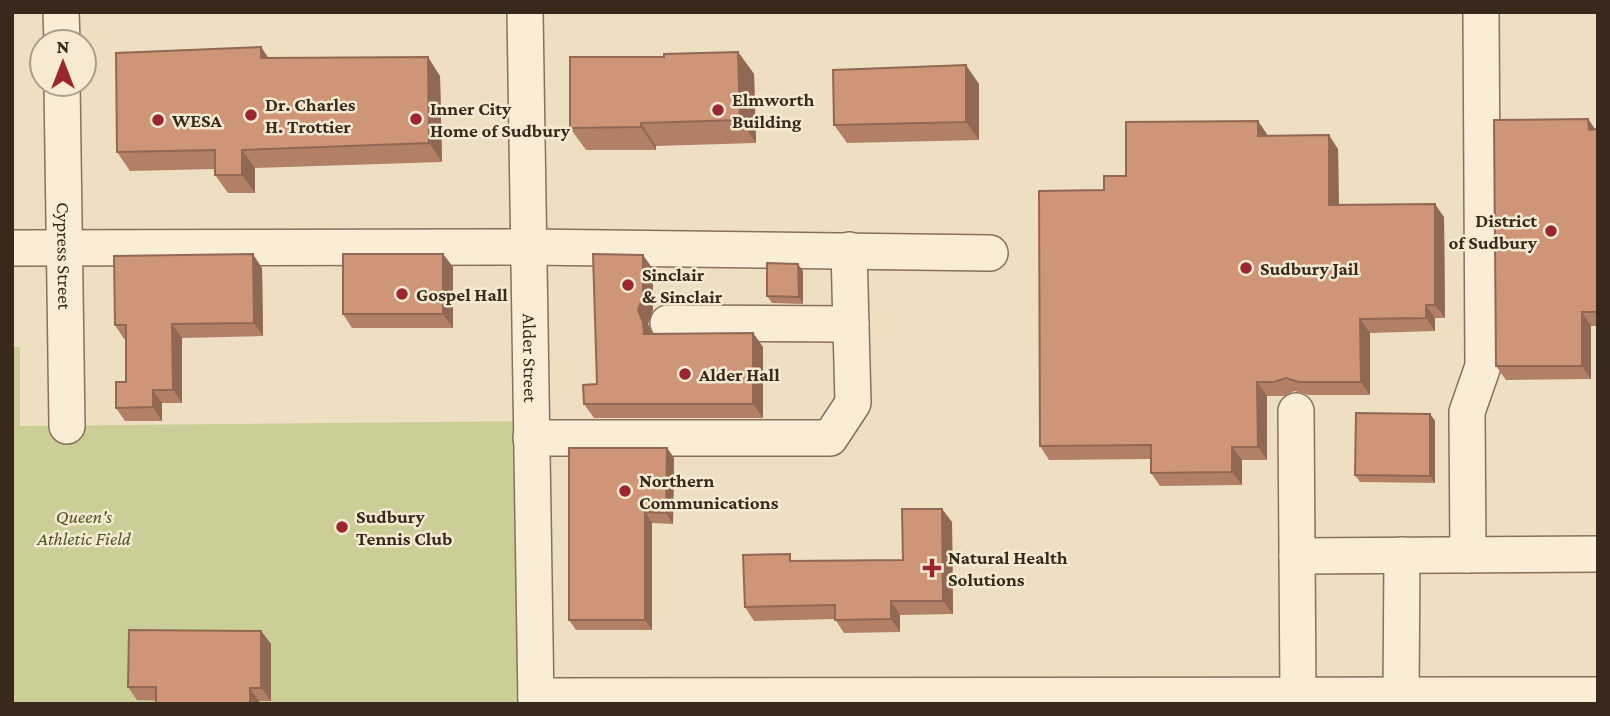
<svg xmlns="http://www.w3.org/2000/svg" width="1610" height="716" viewBox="0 0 1610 716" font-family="'Crimson Pro',serif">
	<rect width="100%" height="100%" fill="#efdfc2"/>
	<!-- green -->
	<path fill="#cbce96" d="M12,347h8v79l505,-5 8,283h-521z"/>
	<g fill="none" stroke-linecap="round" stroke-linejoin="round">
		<defs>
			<g id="minor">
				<path d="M61,12l1,30"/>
				<path id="s1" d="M525,12l11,692"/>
				<path id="s2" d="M62,84l5,342"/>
				<path d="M12,248l517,-1 461,6"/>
				<path d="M668,323l183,1"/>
				<path d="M1296,411l2,284"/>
				<path d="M531,438h299l23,-35 -4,-153"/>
				<path d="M1468,555l-1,-143 16,-46 -2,-354"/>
				<path d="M1297,556l301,-2"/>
				<path d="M1401,695l1,-140"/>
				<path d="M536,696l1062,-1"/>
			</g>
		</defs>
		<!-- minor casing -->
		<use href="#minor" stroke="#8a6f59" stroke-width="38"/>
		<!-- minor -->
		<use href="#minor" stroke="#faedd6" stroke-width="35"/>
	</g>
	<!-- wall -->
	<path fill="#b28066" d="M261,47l7,11 172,18 2,86 -187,6v25h-27l-13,-18v-6l-85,2 -13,-19z
		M738,52l16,22 2,69 -100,3v4h-70l-16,-22 94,-71z
		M979,84v56l-132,3 -13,-18z
		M1588,119l7,11 3,-1v197h-7v53l-85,1 -10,-14z
		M1267,134v2l71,13 1,56 105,12 1,101h-10v13l-65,2v62h-62l-13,-4 -11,5h-17v64h-25v25l-82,1 -9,-13v-14l-102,1 -9,-14 86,-270z
		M443,254l10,13v61h-101l-9,-14z
		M262,268l1,68 -81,2v65h-20v18h-37l-9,-13 10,-26v-43h-2l-9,-14z
		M653,269v41l-5,14 5,10 100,-1 10,14v71h-169l-10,-14 13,-20z
		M803,271v33l-31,-1 -5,-7z
		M1430,414l5,7v62l-75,-1 -5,-7z
		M667,448l7,10 -1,66 -21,-1v107h-76l-7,-10z
		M942,509l10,13 1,92 -53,1v17l-56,1 -9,-14 -81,2 -9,-14 50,-46 108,-1z
		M261,631l10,13v57h-12v3l-122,-4 -9,-13z"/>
	<!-- shaded-wall -->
	<path fill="#916853" d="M261,47l12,18 -12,-7z
		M738,52l16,22 2,69 -16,-23z
		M428,57l12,19 2,86 -13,-19z
		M966,65l13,19v56l-13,-18z
		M1588,119l10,14 -9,-3z
		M1258,121l9,13v15l-9,-13z
		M641,123l15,23v4l-15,-23z
		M1329,135l9,14 1,70 -10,-14z
		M242,150l13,18v25l-13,-18z
		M1435,204l9,13 1,101 -10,-13z
		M253,254l9,14 1,68 -9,-13z
		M443,254l10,13v61l-10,-14z
		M643,255l10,14v41l-5,14 5,12 -9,-2 -6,-24z
		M798,264l5,7v33l-4,-7z
		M1426,305l9,13v13l-9,-13z
		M1582,312l9,14v53l-9,-13z
		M1360,319l10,14v62l-9,-13z
		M172,324l10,14v65l-9,-13z
		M753,333l10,14v71l-10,-14z
		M1257,382l10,14v64l-9,-13z
		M153,390l9,13v18l-9,-14z
		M1430,414l5,7v62l-5,-7z
		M1232,447l10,13v25l-10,-13z
		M667,448l7,10 -1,66 -7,-11z
		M942,509l10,13 1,92 -10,-13z
		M645,512l7,11v107l-7,-10z
		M891,601l9,14v17l-9,-13z
		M261,631l10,13v57l-10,-13z
		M250,688l9,13v3h-9z"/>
	<!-- building -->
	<path fill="#cf9577" stroke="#916853" stroke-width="2" d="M261,47v11l167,-1 1,86 -187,7v25h-27v-25l-98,2 -1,-99z
		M738,52l2,68 -99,3v4l-71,1v-71h94v-3z
		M966,65v57l-132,3 -1,-55z
		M1588,119l1,11 9,-1v183h-16v54h-86l-2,-246z
		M1258,121v15l71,-1v70l106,-1v101h-9v13l-66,1 1,63h-62l-13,-4 -12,4h-17l1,65h-26v25l-81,1v-28l-111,1 -1,-255 65,-1v-14h22v-54z
		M253,254l1,69 -82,1 1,66h-20v17l-37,1v-26h10v-57h-11l-1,-69z
		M343,254h100v60h-100z
		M593,254l50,1v41l-5,14 5,12 1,12 109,-1v71h-169l-1,-19 14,-1z
		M767,263l31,1 1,33 -32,-1z
		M1356,413l74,1v62l-75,-1z
		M569,448h98l-1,65 -21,-1v108h-76z
		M902,509h40l1,92h-52v18l-56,1v-15l-90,2 -2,-52 47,-1v7l113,-1z
		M129,630l132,1v57h-11v16h-94v-17h-28z"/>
	<!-- markers -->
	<g fill="#9b262f" stroke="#f7ead2" stroke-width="2.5">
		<circle cx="718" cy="110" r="7"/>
		<circle cx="251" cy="115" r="7"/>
		<circle cx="416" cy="119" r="7"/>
		<circle cx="158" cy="120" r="7"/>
		<circle cx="1551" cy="231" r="7"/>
		<circle cx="1246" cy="268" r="7"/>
		<circle cx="628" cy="285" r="7"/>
		<circle cx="402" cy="294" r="7"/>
		<circle cx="685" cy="374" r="7"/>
		<circle cx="625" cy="491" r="7"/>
		<circle cx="342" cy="527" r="7"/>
		<path d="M928.5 557.5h7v7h7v7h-7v7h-7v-7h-7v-7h7z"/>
	</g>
	<g text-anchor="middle" stroke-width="5" stroke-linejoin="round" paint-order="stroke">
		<!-- poi labels -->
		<g font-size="19" font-weight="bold" fill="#39291d" stroke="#f7ead2" text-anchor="start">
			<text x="732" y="106">Elmworth<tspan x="732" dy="22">Building</tspan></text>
			<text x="265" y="111">Dr. Charles<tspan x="265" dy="22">H. Trottier</tspan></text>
			<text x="430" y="115">Inner City<tspan x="430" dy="22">Home of Sudbury</tspan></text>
			<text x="172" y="127">WESA</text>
			<text x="1537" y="227" text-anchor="end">District<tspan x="1537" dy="22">of Sudbury</tspan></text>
			<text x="1260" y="275">Sudbury Jail</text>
			<text x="642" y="281">Sinclair<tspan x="642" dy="22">&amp; Sinclair</tspan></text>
			<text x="416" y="301">Gospel Hall</text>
			<text x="699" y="381">Alder Hall</text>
			<text x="639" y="487">Northern<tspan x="639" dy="22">Communications</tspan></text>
			<text x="356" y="523">Sudbury<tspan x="356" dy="22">Tennis Club</tspan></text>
			<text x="948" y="564">Natural Health<tspan x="948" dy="22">Solutions</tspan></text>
		</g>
		<!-- street labels -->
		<g font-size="19" fill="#39291d" stroke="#f7ead2">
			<text dy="7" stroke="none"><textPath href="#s2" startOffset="172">Cypress Street</textPath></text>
			<text dy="7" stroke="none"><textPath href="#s1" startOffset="346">Alder Street</textPath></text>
		</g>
		<!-- park labels -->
		<g font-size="19" font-style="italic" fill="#4d5623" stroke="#f7ead2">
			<text x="84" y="523">Queen's<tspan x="84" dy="22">Athletic Field</tspan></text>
		</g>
	</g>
	<!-- border -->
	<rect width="1610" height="716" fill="none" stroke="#39291d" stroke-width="28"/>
	<!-- north arrow -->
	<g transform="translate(63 63)"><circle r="33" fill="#f7ead2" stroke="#ab9d8a" stroke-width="2"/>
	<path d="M0-5L12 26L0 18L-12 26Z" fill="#9b262f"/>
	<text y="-10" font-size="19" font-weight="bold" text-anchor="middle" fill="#39291d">N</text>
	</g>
</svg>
